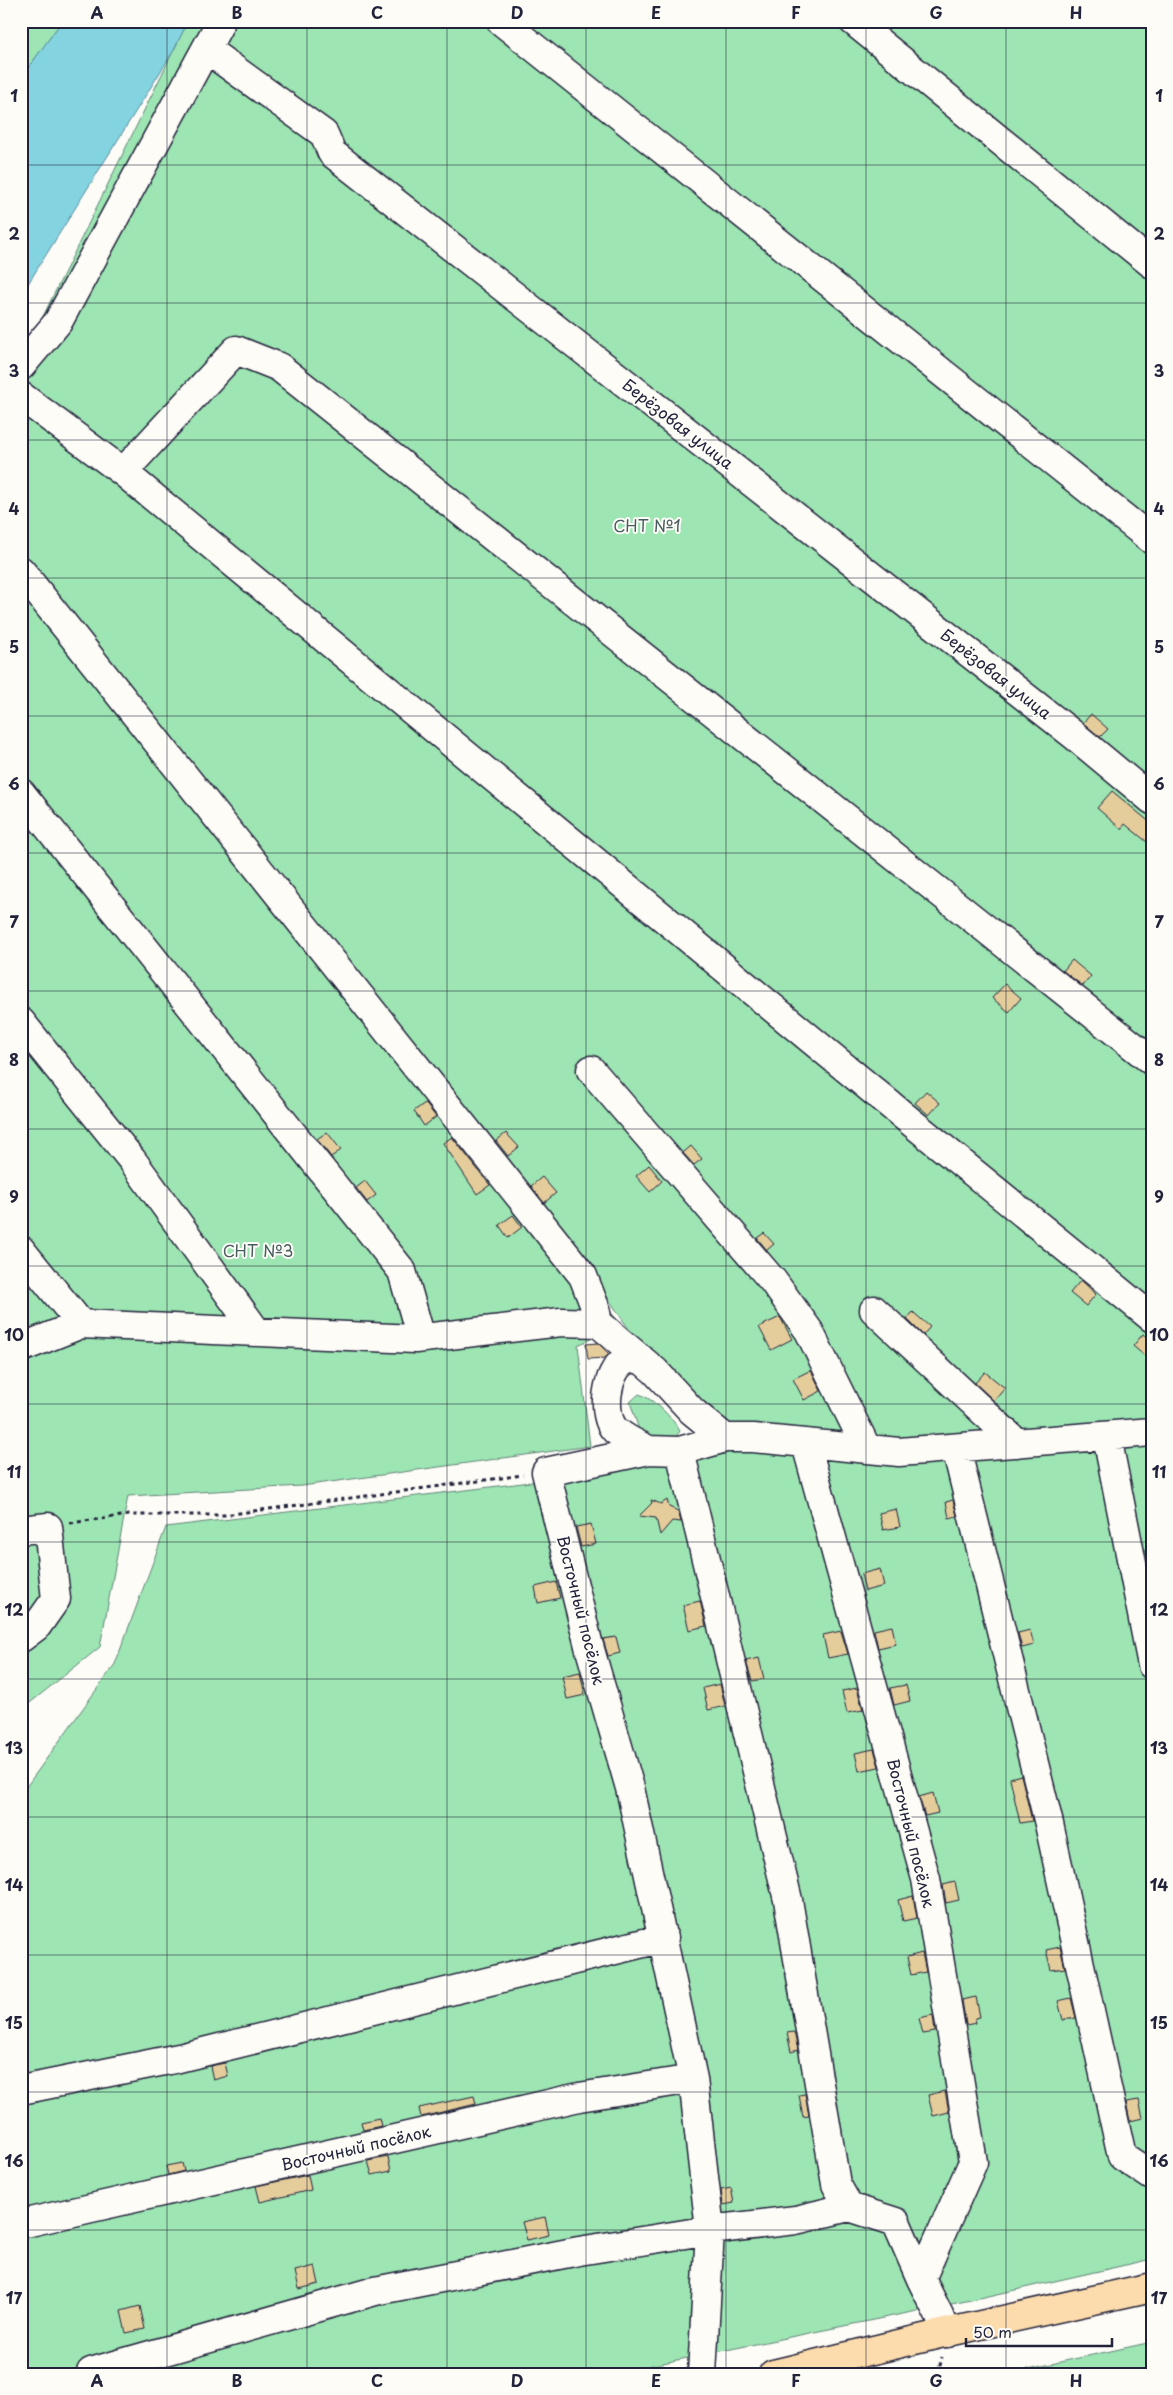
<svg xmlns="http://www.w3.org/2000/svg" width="1173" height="2395" viewBox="0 0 1173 2395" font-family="'Playpen Sans',sans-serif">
	<rect width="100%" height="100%" fill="#fdfcf7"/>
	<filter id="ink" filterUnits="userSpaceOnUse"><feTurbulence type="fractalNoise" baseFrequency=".02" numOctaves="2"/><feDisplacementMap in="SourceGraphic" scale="10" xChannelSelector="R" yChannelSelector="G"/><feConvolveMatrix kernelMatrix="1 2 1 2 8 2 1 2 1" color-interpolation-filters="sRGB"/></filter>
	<g filter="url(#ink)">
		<!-- green -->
		<path fill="#9de5b3" stroke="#608477" d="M21,21h41l-41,57z
			M188,21h964v2238l-181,41 -362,74h-588v-580l94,-130 51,-137 389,-48 157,-25 -148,-222 -522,-657 -21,17v-236l4,-3z
			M34,592l587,733 -43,20 12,101 -288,40 -174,10 -28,151 -79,63v-1108z
			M639,1394c15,5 33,23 41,37l-5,7 -17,2 -19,-10 -9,-28z
			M1152,2342v32h-147z"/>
		<!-- water -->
		<path fill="#83d3e0" stroke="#5c8c9e" d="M62,21h126l-14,29 -153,245v-217z"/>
		<!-- building -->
		<path fill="#e5cc9b" stroke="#22223b" d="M1091,714l17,15 -8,8 -17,-14z
			M1112,791l40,33v22l-27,-22 -4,5 -24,-21z
			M1072,960l19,16 -8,10 -20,-15z
			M1005,984l16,14 -12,14 -17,-14z
			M926,1091l14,12 -11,12 -14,-12z
			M425,1103l11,14 -12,9 -10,-15z
			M327,1132l14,18 -10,7 -14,-18z
			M506,1133l13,14 -11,9 -12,-15z
			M452,1137l38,48 -13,9 -34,-51z
			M691,1146l11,13 -8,6 -11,-12z
			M649,1165l13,16 -12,11 -14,-16z
			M542,1177l14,16 -12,10 -13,-17z
			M365,1181l11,14 -9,7 -11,-14z
			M513,1215l9,12 -14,11 -9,-13z
			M764,1233l10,11 -7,6 -10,-12z
			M1081,1280l15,14 -10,12 -16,-13z
			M913,1312l17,15 -7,8 -16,-16z
			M780,1317l12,22 -21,11 -12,-23z
			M1143,1334l9,8v20l-19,-16z
			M598,1343l11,11 -4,4 -17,1 -2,-15z
			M811,1370l10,21 -17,9 -11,-21z
			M985,1372l20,16 -11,13 -19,-18z
			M651,1500l10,4 6,-4 2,7 9,4 3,11 -9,-1 -12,14 -4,-17 -17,-2 13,-13z
			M953,1500l4,16 -8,2 -3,-16z
			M896,1509l4,18 -17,3 -4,-17z
			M591,1524l5,20 -15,3 -5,-20z
			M880,1569l4,17 -19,5 -4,-17z
			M556,1582l4,16 -22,5 -3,-16z
			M700,1601l6,25 -17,4 -6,-25z
			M892,1626l4,18 -18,4 -4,-18z
			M1030,1630l4,15 -12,3 -4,-15z
			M841,1631l7,23 -20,4 -5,-23z
			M616,1637l4,16 -12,3 -5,-17z
			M759,1658l5,21 -12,2 -6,-20z
			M580,1672l5,23 -18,4 -5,-23z
			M720,1684l5,22 -17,4 -5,-22z
			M906,1685l4,16 -16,4 -4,-17z
			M857,1688l6,22 -16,3 -5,-22z
			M874,1749l5,18 -20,4 -4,-18z
			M1021,1775l11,46 -12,2 -10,-45z
			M933,1793l5,20 -13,3 -6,-19z
			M955,1882l4,18 -13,3 -3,-18z
			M913,1896l4,22 -14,3 -5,-21z
			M1060,1947l5,21 -14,2 -5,-20z
			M922,1953l4,19 -15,3 -4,-18z
			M976,1997l4,20 -5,1 1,5 -10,2 -4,-25z
			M1071,1998l5,20 -13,2 -5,-19z
			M933,2015l2,17 -12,2 -4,-16z
			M794,2032l4,18 -7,2 -4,-19z
			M225,2063l3,13 -15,4 -3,-14z
			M945,2091l4,21 -16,4 -5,-21z
			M805,2094l4,22 -6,1 -4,-22z
			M474,2096l2,8 -55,13 -2,-9z
			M1139,2100l4,18 -13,3 -4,-19z
			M379,2118l2,8 -18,4 -2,-8z
			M388,2157l3,14 -19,4 -4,-14z
			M182,2163l2,8 -16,4 -2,-9z
			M308,2175l3,15 -51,12 -4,-16z
			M731,2188l3,15 -11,2 -2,-15z
			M545,2217l4,18 -22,5 -5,-18z
			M315,2266l4,18 -20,5 -4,-18z
			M140,2306l5,23 -19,4 -5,-22z"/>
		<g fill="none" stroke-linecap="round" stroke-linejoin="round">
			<defs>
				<path id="minor" d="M501,21l651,519
					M853,21l299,243
					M206,49l118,85 8,19 743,583 77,64
					M21,366l37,-44 163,-301
					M21,396l102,76 782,645 247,201
					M123,472l113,-122 43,17 873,694
					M21,571l562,705 12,31 3,16
					M21,793l381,478 19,67
					M21,1022l111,138 124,171
					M591,1070l182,211 36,50 58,118
					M21,1250l60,74
					M874,1310l143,133
					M21,1348l60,-24 334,15 146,-17 37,1 57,48 37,40 33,27h28l146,14 253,-20
					M640,1358c-5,1 -12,1 -16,3 -18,11 -23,54 -9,69 10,9 23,15 34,20
					M1107,1437l45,228
					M725,1438l-45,13 108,449 48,284 13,23 47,15 25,57
					M806,1444l120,435 47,283 -52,117 27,54
					M956,1448l93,376 73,332 30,20
					M680,1451l-31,-1 -103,22 43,174 41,142 63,291 17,151 -8,144
					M21,1530l27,-3 8,72 -19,27 -16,12
					M21,2090l158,-32 485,-120
					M21,2224l558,-127 114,-18
					M91,2374v-2l284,-81 204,-40 131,-21 86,-10 53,-13"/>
				<path id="major" d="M773,2374l167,-40 212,-47"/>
			</defs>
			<!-- minor casing -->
			<use href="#minor" stroke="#22223b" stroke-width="31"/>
			<!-- major casing -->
			<use href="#major" stroke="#22223b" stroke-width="31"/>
			<!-- path -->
			<path stroke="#22223b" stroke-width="3" stroke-dasharray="4 4" stroke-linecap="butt" d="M70,1523l59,-8h95l299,-40
				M938,2374l4,-17"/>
			<!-- minor -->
			<use href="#minor" stroke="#fdfcf7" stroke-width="28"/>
			<!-- major -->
			<use href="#major" stroke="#fcdcac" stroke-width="28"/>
		</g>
	</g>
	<!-- grid -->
	<path fill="none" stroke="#22223b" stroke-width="1" stroke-opacity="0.55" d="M167,21v2353M307,21v2353M447,21v2353M586,21v2353M726,21v2353M866,21v2353M1006,21v2353M21,165h1131M21,303h1131M21,440h1131M21,578h1131M21,716h1131M21,853h1131M21,991h1131M21,1129h1131M21,1266h1131M21,1404h1131M21,1542h1131M21,1679h1131M21,1817h1131M21,1955h1131M21,2092h1131M21,2230h1131"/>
	<g text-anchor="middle" stroke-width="4" stroke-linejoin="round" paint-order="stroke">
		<!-- street labels -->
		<g font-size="16" fill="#22223b" stroke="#fdfcf7">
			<text transform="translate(678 424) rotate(38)" y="6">Берёзовая улица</text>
			<text transform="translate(996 674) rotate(38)" y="6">Берёзовая улица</text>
			<text transform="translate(581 1610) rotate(76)" y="6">Восточный посёлок</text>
			<text transform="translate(911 1833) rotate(76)" y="6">Восточный посёлок</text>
			<text transform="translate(356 2148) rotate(-13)" y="6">Восточный посёлок</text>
		</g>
		<!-- park labels -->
		<g font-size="16" fill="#475c5f" stroke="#fdfcf7">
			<text x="647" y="532">СНТ №1</text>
			<text x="258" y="1257">СНТ №3</text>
		</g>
	</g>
	<!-- margin -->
	<rect width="1173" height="2395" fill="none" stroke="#fdfcf7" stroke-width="55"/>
	<!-- scale -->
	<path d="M966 2338v8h146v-8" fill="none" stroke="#22223b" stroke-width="2.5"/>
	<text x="973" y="2338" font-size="15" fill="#22223b" stroke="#fdfcf7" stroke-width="4" paint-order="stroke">50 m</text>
	<rect x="28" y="28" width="1118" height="2340" fill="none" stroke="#22223b" stroke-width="2"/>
	<g font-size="16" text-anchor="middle" font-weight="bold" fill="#22223b">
		<text x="97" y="19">A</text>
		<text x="237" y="19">B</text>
		<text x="377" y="19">C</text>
		<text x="517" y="19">D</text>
		<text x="656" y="19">E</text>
		<text x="796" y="19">F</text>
		<text x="936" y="19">G</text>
		<text x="1076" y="19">H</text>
		<text x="14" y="102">1</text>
		<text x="1159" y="102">1</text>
		<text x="14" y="240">2</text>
		<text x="1159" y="240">2</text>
		<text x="14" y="377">3</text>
		<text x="1159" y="377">3</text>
		<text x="14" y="515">4</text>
		<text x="1159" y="515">4</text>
		<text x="14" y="653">5</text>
		<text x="1159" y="653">5</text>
		<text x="14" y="790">6</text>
		<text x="1159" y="790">6</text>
		<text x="14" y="928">7</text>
		<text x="1159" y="928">7</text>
		<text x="14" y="1066">8</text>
		<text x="1159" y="1066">8</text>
		<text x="14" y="1203">9</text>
		<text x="1159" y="1203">9</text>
		<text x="14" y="1341">10</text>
		<text x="1159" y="1341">10</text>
		<text x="14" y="1478">11</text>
		<text x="1159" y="1478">11</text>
		<text x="14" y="1616">12</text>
		<text x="1159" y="1616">12</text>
		<text x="14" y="1754">13</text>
		<text x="1159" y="1754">13</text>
		<text x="14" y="1891">14</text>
		<text x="1159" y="1891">14</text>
		<text x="14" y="2029">15</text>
		<text x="1159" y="2029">15</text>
		<text x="14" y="2167">16</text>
		<text x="1159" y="2167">16</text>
		<text x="14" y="2304">17</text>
		<text x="1159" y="2304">17</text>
		<text x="97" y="2387">A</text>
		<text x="237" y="2387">B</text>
		<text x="377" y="2387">C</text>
		<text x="517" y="2387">D</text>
		<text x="656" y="2387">E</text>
		<text x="796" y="2387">F</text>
		<text x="936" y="2387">G</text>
		<text x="1076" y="2387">H</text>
	</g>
</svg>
